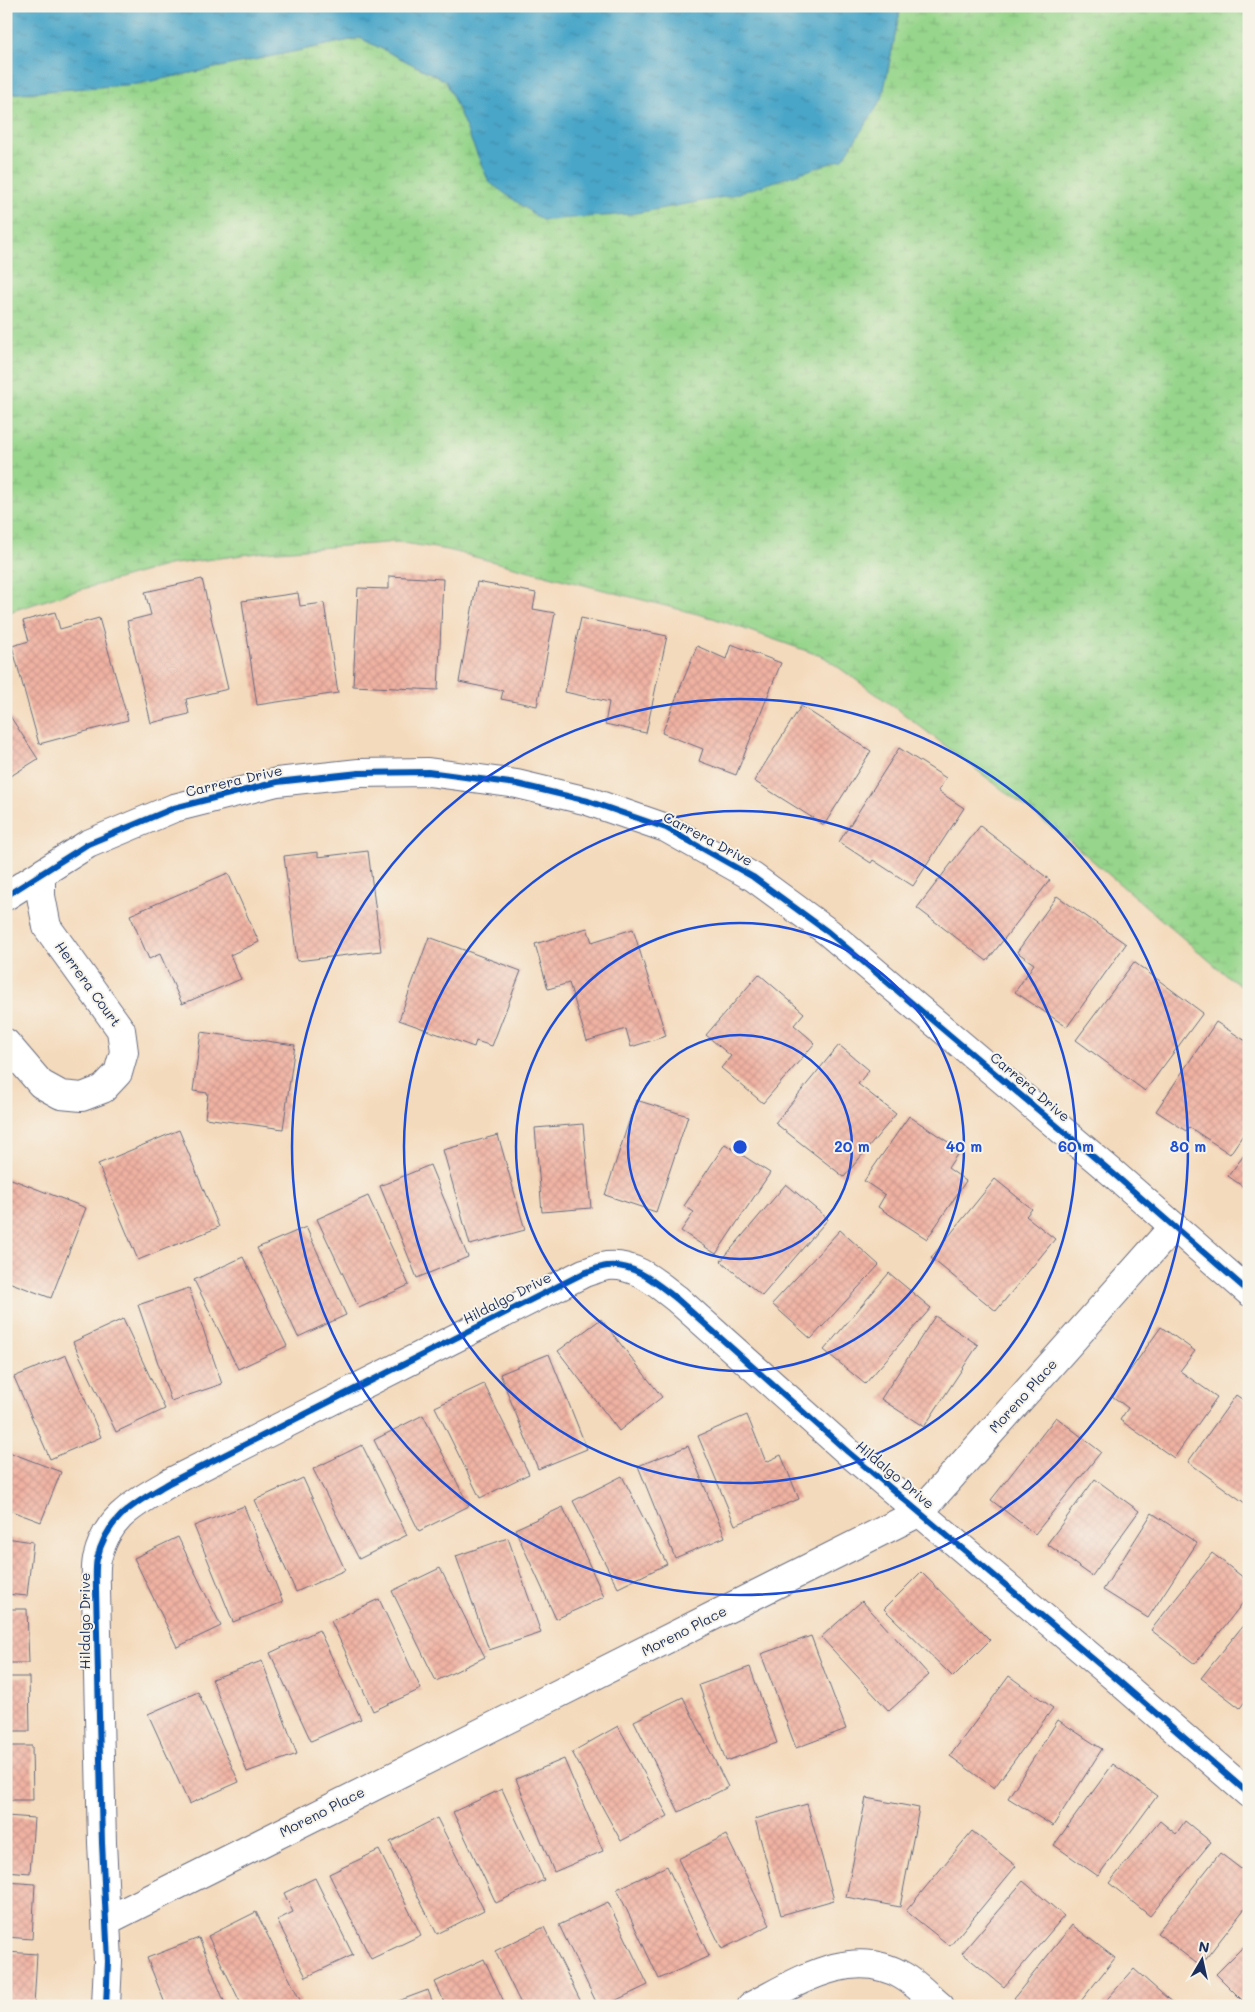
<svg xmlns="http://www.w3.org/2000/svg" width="1255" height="2012" viewBox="0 0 1255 2012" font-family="Mali,sans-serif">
	<defs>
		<pattern id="wetland-marsh" width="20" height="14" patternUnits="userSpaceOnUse" patternTransform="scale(1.25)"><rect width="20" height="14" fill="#96d58b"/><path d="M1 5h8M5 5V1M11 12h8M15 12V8" fill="none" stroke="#81b77a"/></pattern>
		<pattern id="water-ripples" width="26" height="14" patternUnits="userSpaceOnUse" patternTransform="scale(1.25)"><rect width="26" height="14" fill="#4aa6c8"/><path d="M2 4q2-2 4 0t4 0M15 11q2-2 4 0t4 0" fill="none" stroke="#3d88a6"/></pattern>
		<pattern id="building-cross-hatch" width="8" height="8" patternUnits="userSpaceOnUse" patternTransform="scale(1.25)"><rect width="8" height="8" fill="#f0b2a2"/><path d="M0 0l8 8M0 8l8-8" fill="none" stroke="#cd998e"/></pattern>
	</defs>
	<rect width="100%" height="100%" fill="#f7f3e8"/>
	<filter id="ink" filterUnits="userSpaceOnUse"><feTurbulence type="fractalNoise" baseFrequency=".02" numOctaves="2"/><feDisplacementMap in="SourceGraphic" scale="10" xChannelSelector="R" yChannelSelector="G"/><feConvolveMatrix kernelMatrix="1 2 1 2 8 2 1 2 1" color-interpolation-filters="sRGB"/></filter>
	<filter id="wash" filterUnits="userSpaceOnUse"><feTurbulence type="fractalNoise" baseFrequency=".0096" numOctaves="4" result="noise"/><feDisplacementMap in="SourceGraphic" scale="20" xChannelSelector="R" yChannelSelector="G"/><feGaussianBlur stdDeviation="1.12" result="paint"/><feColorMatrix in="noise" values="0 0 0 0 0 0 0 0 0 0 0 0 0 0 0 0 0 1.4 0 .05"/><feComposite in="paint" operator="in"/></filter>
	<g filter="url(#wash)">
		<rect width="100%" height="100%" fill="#f4dabc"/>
		<!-- wetland -->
		<path fill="url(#wetland-marsh)" stroke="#588274" d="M901,6h348v985l-17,-11 -160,-137 -172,-132 -76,-54 -111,-39 -265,-68 -50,-8 -134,10 -96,13 -103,29 -59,19v-519l131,-10 223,-46 86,43 43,101 393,-83z"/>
		<!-- water -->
		<path fill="url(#water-ripples)" stroke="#326a93" d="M6,6h895l-19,93 -39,60 -113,37 -99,18 -89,6 -53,-38 -43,-101 -86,-43 -223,46 -131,10z"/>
		<g id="blocks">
			<!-- building -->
			<path fill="url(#building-cross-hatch)" d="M389,576l54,3 -5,111 -85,-4 5,-98 31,1z
				M202,579l26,110 -42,10 3,15 -38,9 -24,-102 24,-6 -6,-23z
				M477,582l59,11 -3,16 22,4 -18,93 -36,-7 2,-8 -44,-9z
				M298,593l2,13 24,-3 14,90 -81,12 -15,-104z
				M55,612l5,17 39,-11 29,102 -89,24 -27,-98 17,-5 -6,-20z
				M581,618l86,18 -21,97 -41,-9 4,-22 -44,-10z
				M731,644l50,19 -45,112 -37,-14 4,-12 -41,-16 35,-87 29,13z
				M801,706l70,45 -47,74 -70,-44z
				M6,710l32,49 -32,20z
				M899,748l47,30 -8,13 26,17 -51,78 -40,-26 -2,3 -32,-21z
				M980,826l70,54 -63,81 -70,-53z
				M368,851l13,100 -84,10 -13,-105 34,-4v5z
				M228,873l31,69 -29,13 11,24 -59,25 -22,-50 -11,5 -19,-44z
				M1057,896l69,48 -59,83 -52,-35 19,-28 -17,-12z
				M587,928l5,14 41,-13 33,107 -35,11 -5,-18 -39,12 -18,-58 -21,6 -13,-45z
				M429,937l92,34 -29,75 -16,-5 -2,6 -75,-27z
				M1134,962l69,51 -58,78 -69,-51z
				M759,974l45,39 -10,12 21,18 -52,60 -42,-35 10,-12 -25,-21z
				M1216,1022l33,21v83l-19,28 -41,-27 -3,4 -30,-20z
				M201,1032l94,13 -12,84 -78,-11 3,-25 -15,-2z
				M839,1045l30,25 -11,14 38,30 -52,63 -69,-54z
				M636,1100l52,16 -32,96 -51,-17z
				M909,1116l51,34 -12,18 18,13 -39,58 -49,-32 7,-12 -21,-14z
				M583,1124l8,84 -49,4 -7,-84z
				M179,1130l40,97 -81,33 -40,-96z
				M498,1135l27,95 -55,15 -27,-95z
				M725,1144l45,29 -54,81 -35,-23 13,-19 -10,-6z
				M1249,1149v42l-21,-15z
				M430,1165l38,92 -51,21 -37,-92z
				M6,1177l80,31 -35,90 -45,-17z
				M995,1179l37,30 -6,7 29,23 -59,72 -65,-53z
				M786,1184l42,35 -66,77 -41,-35z
				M368,1196l41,89 -50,23 -42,-89z
				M306,1227l40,88 -48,22 -41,-89z
				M840,1230l39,35 -68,74 -39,-35z
				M243,1257l44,89 -49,23 -44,-89z
				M889,1273l42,35 -66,76 -41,-34z
				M189,1288l33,96 -51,17 -33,-96z
				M935,1316l43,29 -54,82 -43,-28z
				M123,1319l42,90 -49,23 -43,-90z
				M601,1319l61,78 -43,34 -61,-80z
				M1161,1327l34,24 -15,20 37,26 -43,61 -54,-38 8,-12 -16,-12z
				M549,1354l38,95 -49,20 -38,-95z
				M66,1355l35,82 -51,22 -36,-82z
				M484,1384l45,90 -49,24 -45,-91z
				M1236,1395l13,9v102l-61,-44z
				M423,1415l46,91 -50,25 -45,-91z
				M747,1415l19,47 15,-7 18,44 -64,26 -37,-89z
				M1056,1417l45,35 -66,82 -44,-34z
				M362,1445l45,90 -48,24 -46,-90z
				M688,1446l37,91 -50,21 -37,-92z
				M6,1451l55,21 -20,50 -35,-13z
				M622,1476l45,88 -49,24 -45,-87z
				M303,1478l42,92 -49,22 -41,-92z
				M1095,1479l44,32 -47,65 -45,-32z
				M244,1506l39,96 -50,20 -39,-96z
				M563,1507l41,90 -48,22 -41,-90z
				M1152,1513l45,30 -49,75 -45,-28z
				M178,1537l43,89 -44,21 -43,-89z
				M6,1538l27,4 -6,54 -21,-2z
				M508,1538l33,95 -52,17 -33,-94z
				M1212,1553l37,29v13l-54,69 -44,-34z
				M440,1568l45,89 -49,24 -44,-90z
				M921,1572l69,68 -37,37 -69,-68z
				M379,1599l42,90 -48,22 -42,-90z
				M862,1601l67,74 -40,36 -68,-74z
				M6,1609h21l2,54h-23z
				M1249,1618v78l-9,12 -39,-30z
				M319,1630l42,89 -50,22 -41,-88z
				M811,1636l35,93 -50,19 -35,-94z
				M262,1661l35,93 -50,18 -35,-93z
				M750,1667l27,76 -51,18 -27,-76z
				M1009,1676l44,32 -59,80 -44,-32z
				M6,1677h23l1,54h-24z
				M198,1692l41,90 -50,22 -41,-90z
				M683,1697l45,90 -49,25 -45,-91z
				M1058,1720l44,29 -49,77 -45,-28z
				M618,1726l50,90 -47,25 -49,-89z
				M6,1746h26l1,54h-27z
				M564,1759l39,92 -49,21 -38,-93z
				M1113,1764l44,32 -59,80 -44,-31z
				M502,1789l42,91 -48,23 -43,-91z
				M866,1798l53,10 -19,99 -54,-10z
				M807,1804l27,96 -53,15 -26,-96z
				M6,1816l28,2 -4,55 -24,-2z
				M437,1818l47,92 -47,24 -47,-92z
				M1160,1821l16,13 9,-13 26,21 -61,74 -41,-33z
				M972,1831l44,35 -66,80 -44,-35z
				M726,1835l44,90 -48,24 -44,-90z
				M379,1850l42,85 -50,24 -42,-85z
				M1220,1853l29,22v28l-49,63 -43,-33z
				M667,1866l42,90 -50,23 -42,-90z
				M315,1878l38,77 -47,22 -29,-57 16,-8 -9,-19z
				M1023,1881l41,35 -60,71 -42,-34z
				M6,1882l29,2 -3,55 -26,-2z
				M608,1902l40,83 -44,21h-6l-39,-81z
				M256,1912l45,90 -8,4h-51l-34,-70z
				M1072,1925l43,33 -38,48h-53l-10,-8z
				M544,1927l39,79h-61l-27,-55z
				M199,1938l27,68h-60l-19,-48z
				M1249,1941v65h-1l-32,-32z
				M6,1952l31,2 -3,52h-28z
				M484,1959l22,47h-60l-11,-24z
				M1134,1969l42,37h-75z
				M428,1990l6,16h-49z"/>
		</g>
	</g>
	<g filter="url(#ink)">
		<use href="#blocks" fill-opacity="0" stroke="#676b7f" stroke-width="1"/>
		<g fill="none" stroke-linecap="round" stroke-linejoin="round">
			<defs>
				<path id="street" d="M6,896l82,-52 86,-36 103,-26 82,-9 69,-1 89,12 71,17 78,27 87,49 75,55 287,243 134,117
					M6,1043l35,41 20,11 21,2 21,-8 15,-16 6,-21 -3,-22 -74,-103 -6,-31v-22
					M106,1921l814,-409 253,-285
					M106,2006l2,-45 -6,-118 -6,-253c0,-10 -1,-22 1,-31 10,-43 39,-56 72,-76l415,-210c7,-2 15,-6 23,-7 28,-3 49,17 70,33l171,153 264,223 137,119
					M751,2006c47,-24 101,-61 152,-30 14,8 25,20 37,30"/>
			</defs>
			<!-- street casing -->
			<use href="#street" stroke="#676b7f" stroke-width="30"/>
			<!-- street -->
			<use href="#street" stroke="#fff" stroke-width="28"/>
			<defs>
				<path id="cycleway" d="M6,896l82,-52 86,-36 103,-26 82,-9 69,-1 89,12 71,17 78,27 87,49 75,55 287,243 134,117
					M106,2006l2,-45 -6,-118 -6,-253c0,-10 -1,-22 1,-31 10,-43 39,-56 72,-76l415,-210c7,-2 15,-6 23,-7 28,-3 49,17 70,33l171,153 264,223 137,119"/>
			</defs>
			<!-- cycleway casing -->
			<use href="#cycleway" stroke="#f7f3e8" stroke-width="9"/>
			<!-- cycleway -->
			<use href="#cycleway" stroke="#0057b8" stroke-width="6"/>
		</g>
	</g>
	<!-- distance rings -->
	<g fill="none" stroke="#1d4ed8" stroke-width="2.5">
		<circle cx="740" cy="1147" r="112"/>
		<circle cx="740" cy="1147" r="224"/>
		<circle cx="740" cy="1147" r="336"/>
		<circle cx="740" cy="1147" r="448"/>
	</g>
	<g text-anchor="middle" stroke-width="4" stroke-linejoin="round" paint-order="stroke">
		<!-- street labels -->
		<g font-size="14" fill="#1b2f5e" stroke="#f7f3e8">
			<text transform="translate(234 781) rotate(-13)" y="5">Carrera Drive</text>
			<text transform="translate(708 839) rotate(28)" y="5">Carrera Drive</text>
			<text transform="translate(88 984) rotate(54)" y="5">Herrera Court</text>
			<text transform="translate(1030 1087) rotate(40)" y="5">Carrera Drive</text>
			<text transform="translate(507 1298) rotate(-27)" y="5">Hildalgo Drive</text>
			<text transform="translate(1023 1396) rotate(-48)" y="5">Moreno Place</text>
			<text transform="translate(895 1475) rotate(40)" y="5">Hildalgo Drive</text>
			<text transform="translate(85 1621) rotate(-90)" y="5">Hildalgo Drive</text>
			<text transform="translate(684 1631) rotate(-27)" y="5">Moreno Place</text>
			<text transform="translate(322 1812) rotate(-27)" y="5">Moreno Place</text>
		</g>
	</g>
	<circle cx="740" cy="1147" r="8" fill="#1d4ed8" stroke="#f7f3e8" stroke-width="2.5"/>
	<g font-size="15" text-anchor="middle" font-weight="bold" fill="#1d4ed8" stroke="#f7f3e8" stroke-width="4" stroke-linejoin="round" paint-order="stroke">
		<text x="852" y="1152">20 m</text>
		<text x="964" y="1152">40 m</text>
		<text x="1076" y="1152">60 m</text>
		<text x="1188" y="1152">80 m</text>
	</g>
	<!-- margin -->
	<rect width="1255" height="2012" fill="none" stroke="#f7f3e8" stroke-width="25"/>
	<!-- north arrow -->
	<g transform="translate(1202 1960) rotate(9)" stroke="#f7f3e8" stroke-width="4" paint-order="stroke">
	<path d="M0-4L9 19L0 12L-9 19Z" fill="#1b2f5e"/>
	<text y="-8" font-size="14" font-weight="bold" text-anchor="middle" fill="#1b2f5e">N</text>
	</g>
</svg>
